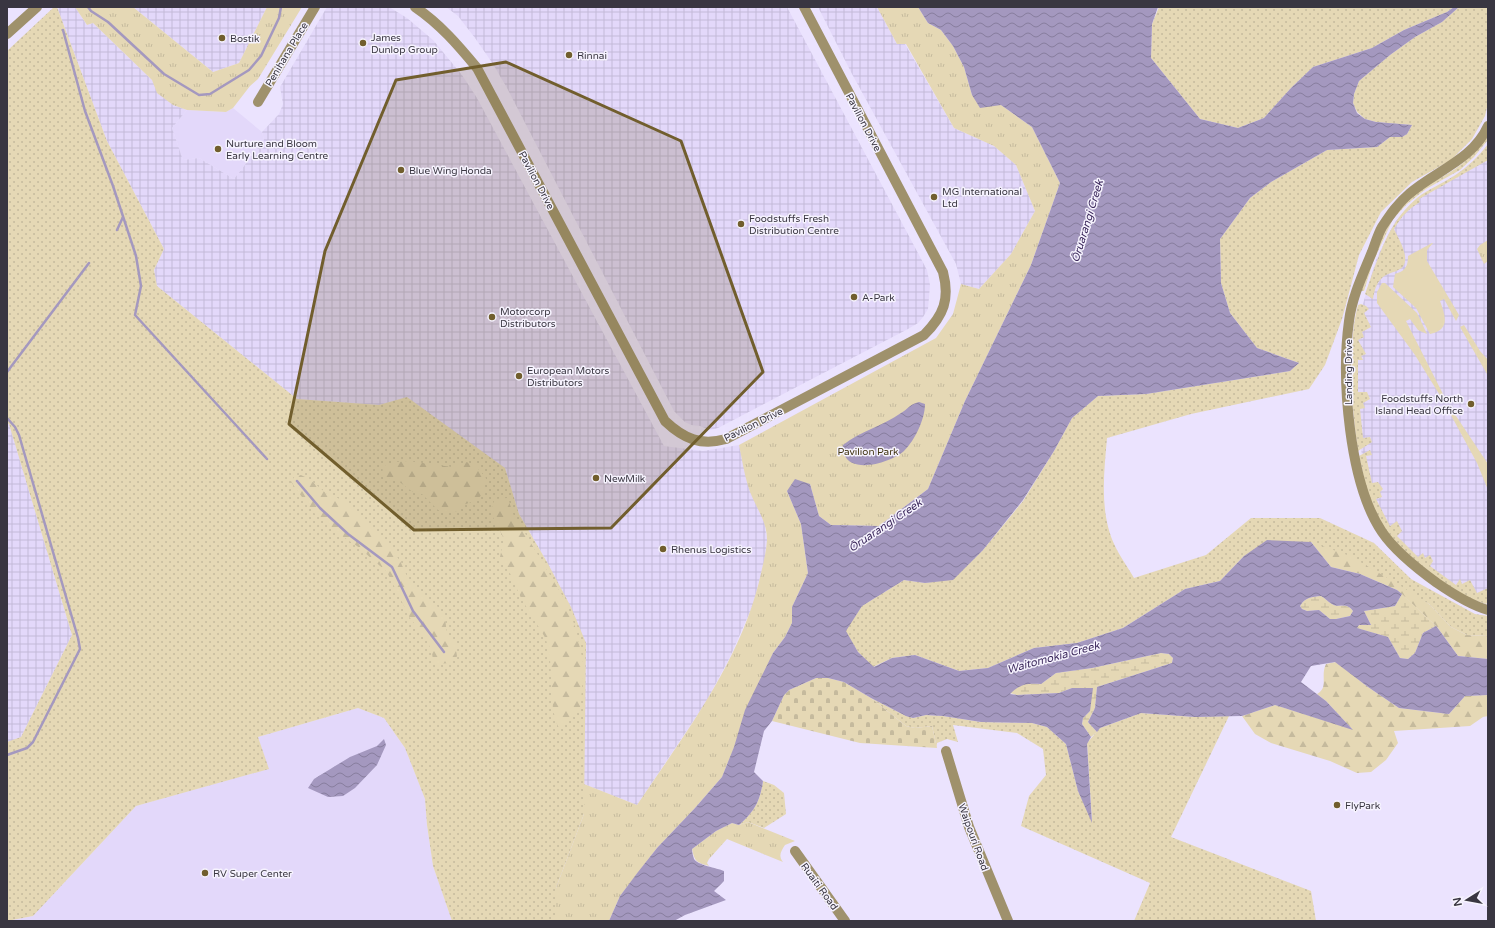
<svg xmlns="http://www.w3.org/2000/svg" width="1495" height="928" viewBox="0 0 1495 928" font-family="'Varela Round',sans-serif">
	<defs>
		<pattern id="industrial-grid" width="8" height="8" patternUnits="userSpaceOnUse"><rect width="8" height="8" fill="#e3d8fa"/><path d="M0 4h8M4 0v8" fill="none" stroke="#c4bad8"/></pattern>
		<pattern id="grass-dots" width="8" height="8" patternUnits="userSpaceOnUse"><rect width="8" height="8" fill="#e5d8b5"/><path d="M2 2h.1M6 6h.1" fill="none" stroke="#c5ba9d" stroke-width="1.8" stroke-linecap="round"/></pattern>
		<pattern id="forest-firs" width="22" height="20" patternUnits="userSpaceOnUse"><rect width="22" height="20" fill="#e5d8b5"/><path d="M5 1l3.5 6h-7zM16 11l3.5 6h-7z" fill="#c5ba9d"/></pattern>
		<pattern id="wetland-marsh" width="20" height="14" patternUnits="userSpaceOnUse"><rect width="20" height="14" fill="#e5d8b5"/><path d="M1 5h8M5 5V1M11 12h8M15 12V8" fill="none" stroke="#c5ba9d"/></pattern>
		<pattern id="cemetery-stones" width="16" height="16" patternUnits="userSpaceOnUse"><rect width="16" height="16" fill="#e5d8b5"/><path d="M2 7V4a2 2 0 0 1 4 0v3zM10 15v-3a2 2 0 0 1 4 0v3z" fill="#c5ba9d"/></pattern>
		<pattern id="park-tufts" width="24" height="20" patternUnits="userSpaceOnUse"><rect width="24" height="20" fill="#e5d8b5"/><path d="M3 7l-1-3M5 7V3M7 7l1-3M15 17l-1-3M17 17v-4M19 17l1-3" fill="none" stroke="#c5ba9d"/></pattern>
		<pattern id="water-waves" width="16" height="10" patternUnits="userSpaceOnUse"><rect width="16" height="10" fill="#a498bf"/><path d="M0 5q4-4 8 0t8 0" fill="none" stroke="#877d9d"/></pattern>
	</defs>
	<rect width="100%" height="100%" fill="#ebe3fe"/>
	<!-- built -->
	<path fill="#e3d8fa" d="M233,108l29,24 2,8 -30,39 -35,-21 -16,2 -11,-32 15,-18 39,2z
		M358,708l26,10 21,30 20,51 2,26 6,41 19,55h-445l26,-5 103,-110 132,-37 -10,-32z"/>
	<!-- industrial -->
	<path fill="url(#industrial-grid)" d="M57,7h18l12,18 6,-2 59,57 21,25 14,5 -15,18 11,32 16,-2 35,21 30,-39 -2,-8 17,-18 4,-10 -3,-17 47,-80h62l18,11 26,22 29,35 15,23 187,348 39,5 36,-6 10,42 15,32 3,21 -2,19 -12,46 -23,52 -24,45 -69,103 -53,-21 -37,-222 -28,-48 -14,-46 -114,-66 -12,3 -82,-6 -140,-113 -3,-16 10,-21 -57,-108z
		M133,7h134l-28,56 -26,9z
		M446,7h341l140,263 3,15 -2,24 -5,8 -5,6 -10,6 -190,99 -8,2 -10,-4 -9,-1 -6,-3 -11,-11 -167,-323 -14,-24 -18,-26 -17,-22z
		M818,7h59l20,37h8l49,84 40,18 22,19 19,46 -24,43 -32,35 -18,-5 -5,-20 -104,-190z
		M1488,145v457l-29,-10 -64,-52 -25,-46 -16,-79 3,-91 19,-64 12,-25 7,-13 9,-10 19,-17 34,-21 20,-16z
		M7,423l2,1 63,211 -51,102 -14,6z"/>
	<!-- grass -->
	<path fill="url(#grass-dots)" d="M54,7h3l50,134 57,108 -10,21 3,16 140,113 82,6 28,-8 98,71 14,46 28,48 24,45 15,36 -2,171 -28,74v33h-104l-19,-55 -6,-41 -2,-26 -20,-51 -21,-30 -26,-10 -100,29 11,32 -133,37 -103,110 -26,5v-179l14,-5 51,-102 -63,-211 -2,-1v-372z
		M1159,7h295l-7,5 -43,18 -32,18 -59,19 -22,21 -27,30 -26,10 -38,-9 -49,-61 1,-34z
		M1459,7h29v96l-3,13 -13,23 -21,21 -39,22 -31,30 -22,43 -17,64 -17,46 -16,24 -118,25 -84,24c-3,35 -8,75 8,108 5,11 13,21 19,32l72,-23 45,-37h69l54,25 37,36 64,35 13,2v20l-21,-1 -16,-8 -22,-23 -118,-62 -67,14 -24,25 -35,8 -62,39 -46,15 -43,5 -46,20 -29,3 -44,-16 -23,3 -19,9 -15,-15 -13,-21 17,-25 42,-26 21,3 28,-4 30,-29 40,-49 31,-50 18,-33 26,-22 48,-2 144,-23 9,-8 -42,-15 -27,-35 -9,-30 -1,-44 30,-41 21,-16 56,-32 50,-3 13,-10h12l5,-3 5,-9 -36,-3 -11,-3 -8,-7 -4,-9 1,-9 5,-13 31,-26 25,-18 27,-15z
		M1486,139h1v2l-13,16 -14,13 -34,19 -19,15 -14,15 -20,43 -9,29h-3c14,-38 25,-76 59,-101 11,-8 24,-13 35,-21 12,-8 21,-19 31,-30z
		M1488,144v16l-69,39 1,3c-13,8 -18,14 -26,27 4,9 19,32 6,40 -6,4 -14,4 -19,10 -5,5 -7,13 -8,20l-8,-5c13,-35 22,-71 52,-96 11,-9 25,-14 37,-22 13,-8 25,-20 34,-32z
		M1361,304l5,2 3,3 -5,4 7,14 -9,5 2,5 -6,3 8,14 -5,2 2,4h-5v32h9l3,7 -7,4 2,5 -5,1 3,29 7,-1 2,5 -14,9c-5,-34 -8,-68 -6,-103 1,-14 2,-29 6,-43z
		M1370,450l2,5 -6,1 6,27 6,-1 5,7 -3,3 2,5 -6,2 14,27 7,-5 5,10 -5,5 21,21 5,-4 2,5 5,-3 3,6 -3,5 26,19 4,-6 2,5 8,-4 7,13 11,-5v14l-2,2 -19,-6 -43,-28 -37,-36 -18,-34 -10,-44z
		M871,698l35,18 7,2 13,-3 17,1 38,6 51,1 15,4 19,17 12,47 14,30 -5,-78 13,-15 41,-15 54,4 34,-1 -58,121 140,54 5,30h-182l16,-38 -129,-57 8,-30 17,-21 -3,-26 -26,-16 -64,-8 5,17 -11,-3 -10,4v5l-5,-22 -17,2 -9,-2z
		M763,781l11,4 10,8 2,21 -22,14 -16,-6 -9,3c16,-14 21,-24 24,-44z"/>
	<!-- forest -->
	<path fill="url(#forest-firs)" d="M408,461l44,6 14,-5 8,2 12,14 -2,8 1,5 -8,9 -14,5 -5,6 -8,2 -12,-3 -16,-16 -8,-1 -17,-13 -13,-2 -2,-3 1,-9 13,-4z
		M301,475l8,4 17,14 16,7 24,22 25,25 10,16 10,22 26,21 8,13 2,14 8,11 2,12 -2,4 -6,3 -11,1 -5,-4 -1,-7 -5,-14 -17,-21 -23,-46 -30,-26 -18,-12 -26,-22 -22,-30 4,-6z
		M508,498l5,16 7,11 45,75 11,29 8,38 -4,42 -22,19 -5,-18 -3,-51 -4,-20 -25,-41 -12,-27 -9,-14 4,-18 -14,-28 5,-12z
		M1311,542l39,14 46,27 33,21 22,23 16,8 21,1v23l-30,-3 -21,-29 -40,-37 -37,-16 -29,-7z
		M1336,662l32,25 31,21 50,6 16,-18 23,-1v21l-5,1 -13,9 -76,5 4,12 -12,17 -15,12 -14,1 -27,-12 -59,-18 -16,-9 -13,-18 33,-11 77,24 -26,-28 -9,-7c12,-7 3,-18 9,-30z"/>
	<!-- wetland -->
	<path fill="url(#wetland-marsh)" d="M1402,594l35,33 -1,-1 -13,7 -8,20 -7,6 -8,-1 -12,-21 -32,-9 3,-3h12l-7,-14 31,-5z
		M1321,596c4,2 7,6 11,8 8,5 13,-3 21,7l-3,5 -14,3h-6l-11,-9 -12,1 -5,-2 -2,-3c5,-9 12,-9 21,-10z
		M1161,653l8,1 4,4 -1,5 -75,24 -2,21 -7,14 9,10 -6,5 -9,-13 1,-6 7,-7 -18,-23 -13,5 -42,2 -7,-2c12,-10 15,-11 31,-9l15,-11 36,-5z"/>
	<!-- cemetery -->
	<path fill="url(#cemetery-stones)" d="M816,678h12l16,4 27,16 35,28 9,2 17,-2 5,22 -77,-5 -88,-22 12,-26 5,-5z"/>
	<!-- park -->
	<path fill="url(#park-tufts)" d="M75,7h58l80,65 26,-9 28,-56h35l-44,72 -8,7 -17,22 -7,4 -39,-2 -14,-5 -16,-12 -5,-13 -59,-57 -6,2z
		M877,7h41l10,16 13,7 12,16 11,21 8,28 29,10 31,22 28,56 -29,82 -66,136 -37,88 -49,37 -48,-1 -12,-9 -9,-32 -23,7 14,33 7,49 -16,34v16l-7,14 -12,16 -51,124 -27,31 -38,40 -37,48 -11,25h-53v-33l28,-74v-30l53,21c47,-70 101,-140 122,-223 3,-14 7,-27 8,-42 0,-21 -13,-34 -19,-54 -4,-13 -6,-27 -9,-41l197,-107 17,-24 8,-30 18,5 32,-35 24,-43 -19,-46 -22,-19 -40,-18 -48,-84h-9z
		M1488,240v21l-4,3 -7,-15 3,-4z
		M748,822l47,19 -10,4c-4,6 -7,11 -2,17l-56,-23 -18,20 -2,4 2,3c-12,-4 -14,-3 -17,-17l24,-18 16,-8 7,2z"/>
	<!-- garden -->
	<path fill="#e5d8b5" d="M1432,243h1l-6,7v11l32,54 -3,6 -12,-22 -4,2c5,14 11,29 -10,33l-14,-26 -23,-21 2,-13c10,-3 13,-7 13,-18z
		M1382,283h3l32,30 10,21 -9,-4 -8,-11 -4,2 39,77 -1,4 -29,-47 -38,-52v-11z
		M1464,325l16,26 8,9v13l-1,1 -27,-47z
		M1446,406l4,1 38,57v26l-11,-27z"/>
	<!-- water -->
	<path fill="url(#water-waves)" fill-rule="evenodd" d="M918,7h240l-6,17 -1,34 49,61 38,9 26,-10 27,-30 22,-21 59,-19 32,-18 43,-18 7,-5h5l-17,15 -27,15 -25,18 -31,26 -5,13 -1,9 4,10 8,6 11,3 36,3 -5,9 -5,3h-12l-13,10 -50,3 -56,32 -21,16 -30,41 1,44 9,30 27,35 42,15 -9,8 -144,23 -48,2 -26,22 -18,33 -31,49 -40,50 -30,30 -28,3 -21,-3 -42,26 -16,25 12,21 16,15 18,-9 23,-3 44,16 29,-3 46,-20 43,-5 46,-15 62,-39 35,-8 24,-25 23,-16 44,2 20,25 29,7 37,16 5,4 -7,12 -31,5 7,14h-12l-2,3 31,9 12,21 8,1 7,-6 8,-20 13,-7 1,1 21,29 30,3v36l-23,1 -16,18 -50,-6 -31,-21 -33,-25 -24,4 -10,16 25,19 27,29 -78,-25 -33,11 -47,1 -54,-4 -41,15 -3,4 -9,-10 7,-14 2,-21 75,-24 1,-5 -4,-4 -8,-1 -69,15 -36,5 -15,11c-14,-1 -21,0 -31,10l7,1 42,-2 13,-5h21l-3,23 -7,7 -1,6 9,13 -4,7 5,79 -14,-32 -12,-47 -19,-17 -15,-4 -51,-1 -38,-6 -17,-1 -13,3 -7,-2 -35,-18 -27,-16 -16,-4h-12l-27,12 -5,5 -12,26 -8,10 -10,41 9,9c-3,20 -8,30 -24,44l-7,-2 -16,8 -24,18c0,3 1,7 2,10 3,6 23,9 30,12v10l-10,10 12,9 -41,15 -11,6h-65l11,-25 18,-24 19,-24 38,-40 27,-31 12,-30 11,-37 28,-57 12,-16 7,-14v-16l16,-34 -7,-49 -14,-33 8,-12 15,5 9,32 12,9 48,1 49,-37 37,-88 66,-136 29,-82 -28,-56 -31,-22 -21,3 -8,-13 -8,-28 -11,-21 -12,-16 -13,-7zM1321,596c4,2 7,6 11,8 8,5 13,-3 21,7l-3,5 -14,3h-6l-11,-9 -12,1 -5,-2 -2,-3c5,-9 12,-9 21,-10z
		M919,402l6,2c0,15 -10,36 -21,47 -12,11 -52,24 -60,3 -1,-2 -1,-6 -1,-9 17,-14 40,-19 58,-32 7,-4 9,-9 18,-11z
		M384,739l2,6 -9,20 -22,23 -12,8 -15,1 -20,-9 6,-9 36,-22 27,-11z"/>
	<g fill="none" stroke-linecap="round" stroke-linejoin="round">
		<!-- stream -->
		<path stroke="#a498bf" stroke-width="2.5" d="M88,7l3,4 17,11 56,52 35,21 11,-1 39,-24 12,-14 18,-38 2,-11
			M63,30l22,81 28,75 23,70 5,30 -6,29 132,144
			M117,230l6,-13
			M7,372l82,-109
			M7,418l8,9 4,8 59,203 2,11 -47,93 -6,6 -20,7
			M297,481l23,27 28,26 44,33 21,44 31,41"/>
		<!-- minor -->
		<path stroke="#9f916c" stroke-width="10" d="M415,7c25,17 43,38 62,61l188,353c19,18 36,25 61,18l198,-104c20,-20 26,-36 19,-63l-139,-265
			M7,34l30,-27
			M258,102l57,-95
			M1488,126c-15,34 -53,45 -79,68 -11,9 -19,21 -27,33 -4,7 -7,17 -10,25 -9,22 -20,45 -23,69 -8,58 0,162 33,211 13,19 37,38 55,51 16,11 33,22 51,27
			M946,751l23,76 39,94
			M795,851l50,70"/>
	</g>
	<!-- marked area -->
	<path fill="#715e2d" fill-opacity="0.2" stroke="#715e2d" stroke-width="3" stroke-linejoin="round" d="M506,62l175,79 82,231 -152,156 -197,2 -125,-106 36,-173 71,-171z"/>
	<!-- markers -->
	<g fill="#715e2d" stroke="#f6f3fe" stroke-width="1.5">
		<circle cx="222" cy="38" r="4"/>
		<circle cx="363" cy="43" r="4"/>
		<circle cx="569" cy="55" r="4"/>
		<circle cx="218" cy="149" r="4"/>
		<circle cx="401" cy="170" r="4"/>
		<circle cx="934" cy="197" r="4"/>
		<circle cx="741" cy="224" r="4"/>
		<circle cx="854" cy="297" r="4"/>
		<circle cx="492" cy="317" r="4"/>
		<circle cx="519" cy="376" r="4"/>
		<circle cx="1471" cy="404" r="4"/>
		<circle cx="596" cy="478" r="4"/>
		<circle cx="663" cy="549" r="4"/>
		<circle cx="1337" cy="805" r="4"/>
		<circle cx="205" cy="873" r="4"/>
	</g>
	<g text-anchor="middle" stroke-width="3" stroke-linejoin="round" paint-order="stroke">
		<!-- poi labels -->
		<g font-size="10" fill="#393641" stroke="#f6f3fe" text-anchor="start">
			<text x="371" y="41">James<tspan x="371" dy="12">Dunlop Group</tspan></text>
			<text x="230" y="42">Bostik</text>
			<text x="577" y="59">Rinnai</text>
			<text x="226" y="147">Nurture and Bloom<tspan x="226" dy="12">Early Learning Centre</tspan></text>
			<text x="409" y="174">Blue Wing Honda</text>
			<text x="942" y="195">MG International<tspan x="942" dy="12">Ltd</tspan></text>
			<text x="749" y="222">Foodstuffs Fresh<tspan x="749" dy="12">Distribution Centre</tspan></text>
			<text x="862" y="301">A-Park</text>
			<text x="500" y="315">Motorcorp<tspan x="500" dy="12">Distributors</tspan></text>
			<text x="527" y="374">European Motors<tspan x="527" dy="12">Distributors</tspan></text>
			<text x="1463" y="402" text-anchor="end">Foodstuffs North<tspan x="1463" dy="12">Island Head Office</tspan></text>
			<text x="604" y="482">NewMilk</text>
			<text x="671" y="553">Rhenus Logistics</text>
			<text x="1345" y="809">FlyPark</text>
			<text x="213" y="877">RV Super Center</text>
		</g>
		<!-- street labels -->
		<g font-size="10" fill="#393641" stroke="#f6f3fe">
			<text transform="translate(286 54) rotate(-59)" y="4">Penihana Place</text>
			<text transform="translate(864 122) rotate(62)" y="4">Pavilion Drive</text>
			<text transform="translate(537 180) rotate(62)" y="4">Pavilion Drive</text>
			<text transform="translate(1348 372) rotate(-90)" y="4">Landing Drive</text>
			<text transform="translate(753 424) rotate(-26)" y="4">Pavilion Drive</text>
			<text transform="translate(974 837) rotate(70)" y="4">Waipouri Road</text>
			<text transform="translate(820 886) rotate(54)" y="4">Ruaiti Road</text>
		</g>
		<!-- park labels -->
		<g font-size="10" fill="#413412" stroke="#f6f3fe">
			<text x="868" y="455">Pavilion Park</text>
		</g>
		<!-- water labels -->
		<g font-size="11" font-style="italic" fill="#3e2b5e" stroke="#f6f3fe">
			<text transform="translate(1087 221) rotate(-73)" y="4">Ōruarangi Creek</text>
			<text transform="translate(885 525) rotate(-34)" y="4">Ōruarangi Creek</text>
			<text transform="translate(1053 657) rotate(-15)" y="4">Waitomokia Creek</text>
		</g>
	</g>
	<!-- border -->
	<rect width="1495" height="928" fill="none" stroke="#393641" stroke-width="16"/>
	<!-- north arrow -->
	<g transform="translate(1467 900) rotate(259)" stroke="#f6f3fe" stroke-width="3" paint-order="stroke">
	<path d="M0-3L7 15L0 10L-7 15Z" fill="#393641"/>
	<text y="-6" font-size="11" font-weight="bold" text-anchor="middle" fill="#393641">N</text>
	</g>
</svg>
